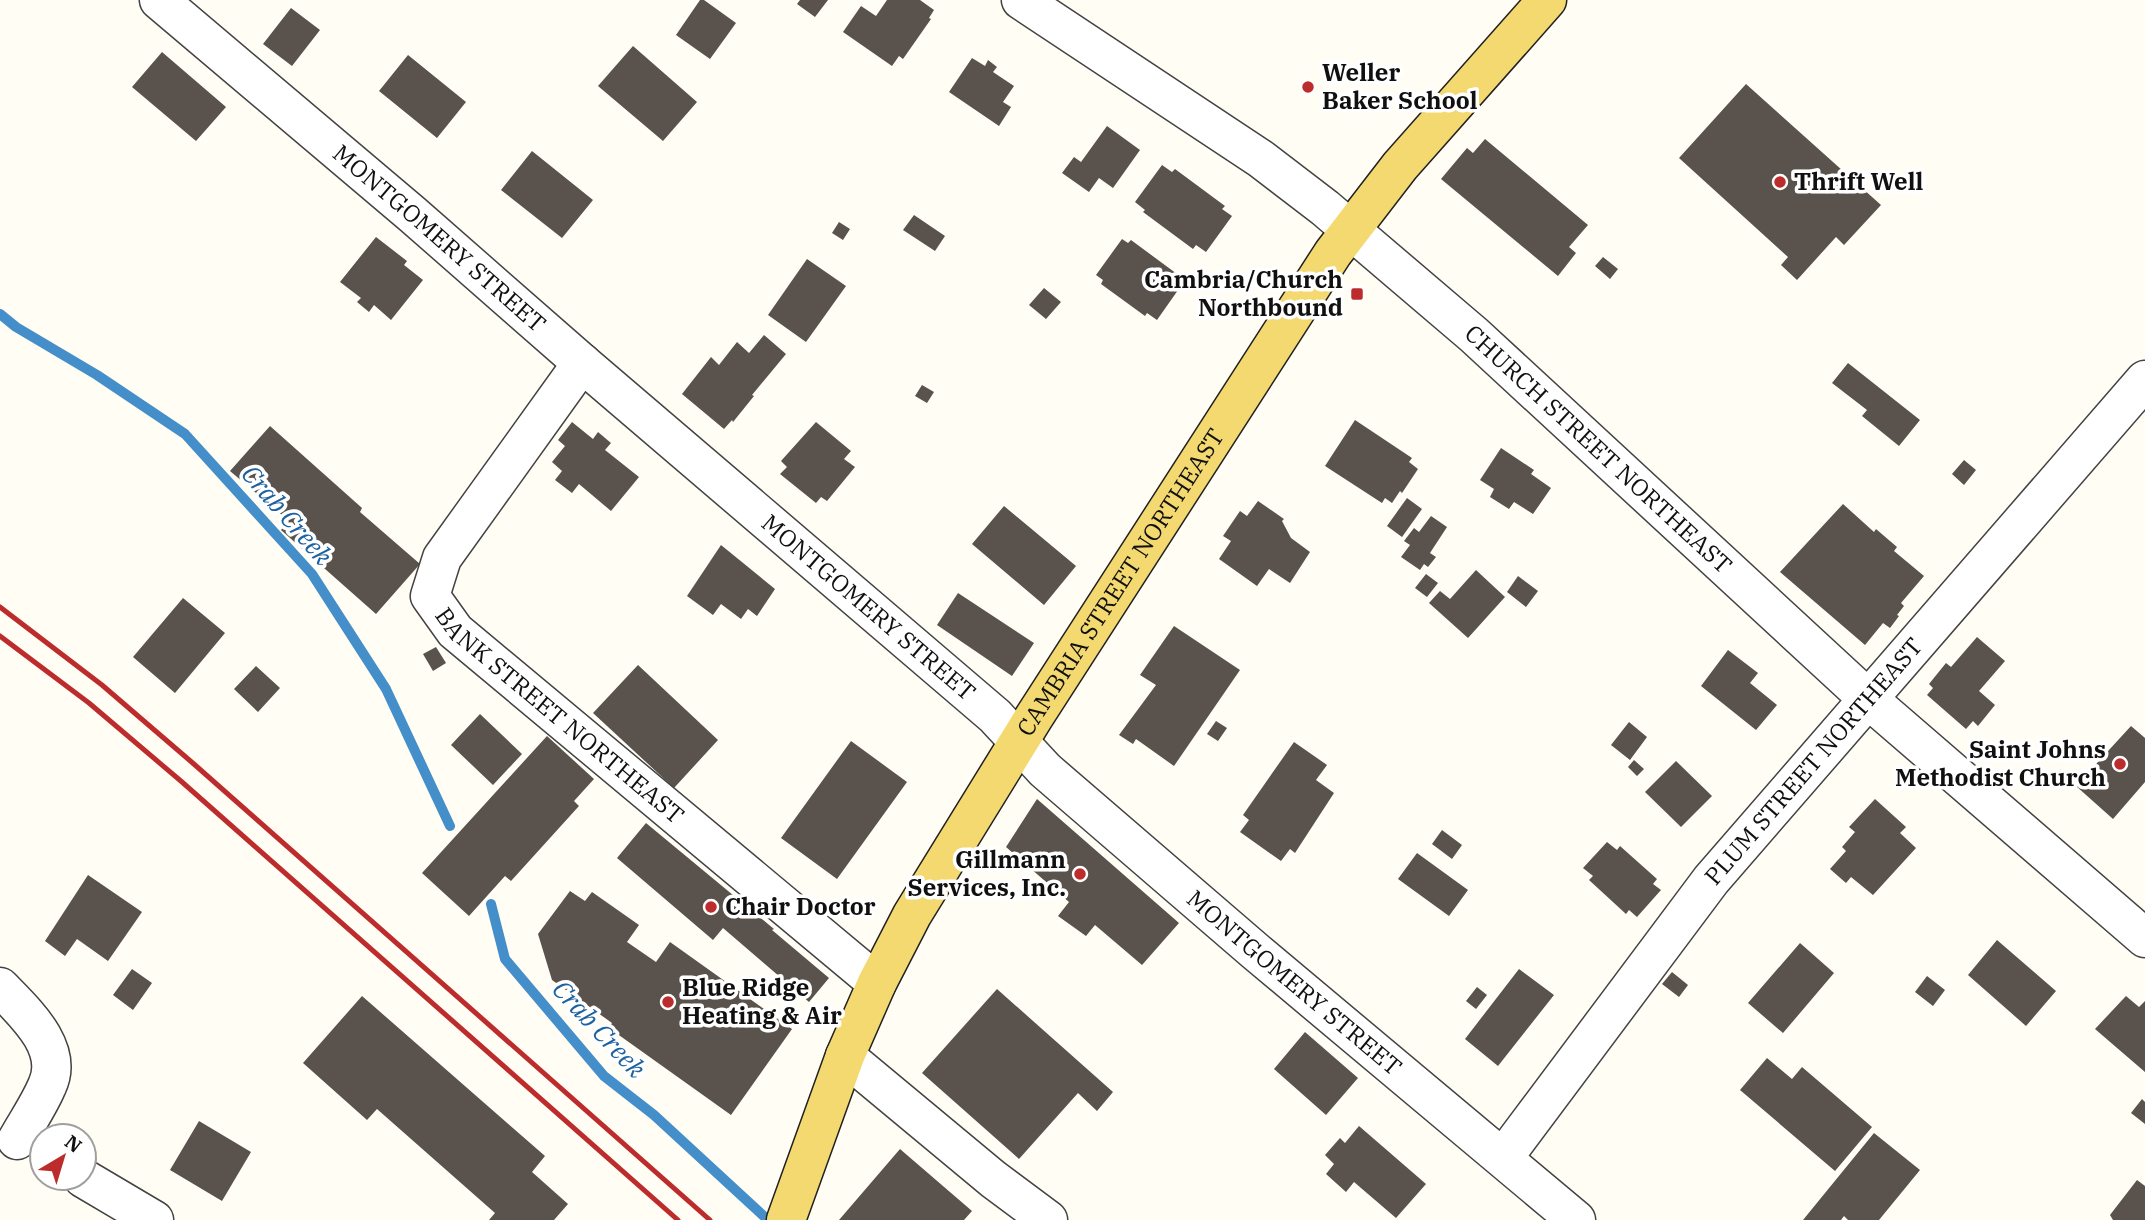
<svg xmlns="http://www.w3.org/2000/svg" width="2145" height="1220" viewBox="0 0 2145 1220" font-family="'IBM Plex Serif',serif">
	<rect width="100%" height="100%" fill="#fffdf4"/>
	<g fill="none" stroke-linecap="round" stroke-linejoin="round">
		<!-- stream -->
		<path stroke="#448ec9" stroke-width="10" d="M0,314l16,13 81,48 88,59 127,140 74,115 64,137
			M491,904l14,55 99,117 50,39 114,105"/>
	</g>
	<!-- building -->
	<path fill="#59524d" d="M700,0h4l32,23 -26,36 -34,-24z
		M800,0h28l-13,17 -18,-13z
		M887,0h33l14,10 -5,8 2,1 -28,40 -4,-3 -7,10 -49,-34 18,-26 15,10z
		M291,8l29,22 -28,36 -29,-22z
		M633,46l64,56 -34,39 -65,-55z
		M162,52l64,55 -30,34 -64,-54z
		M408,55l58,47 -29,36 -58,-47z
		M972,58l13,8 3,-6 9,7 -4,5 21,14 -11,16 8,5 -12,19 -50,-34z
		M1746,84l135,121 -37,40 -8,-8 -39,43 -16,-15 7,-8 -109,-99z
		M1107,126l33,24 -27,38 -14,-10 -10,14 -27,-19 12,-16 7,5z
		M1485,139l103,86 -19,22 7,6 -18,23 -117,-97 26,-31 6,5z
		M532,151l61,49 -31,38 -61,-48z
		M1162,165l10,7 3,-3 50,37 -3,3 10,7 -26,36 -10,-7 -3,4 -50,-37 2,-2 -10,-8z
		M914,215l31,21 -10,15 -32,-21z
		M839,222l11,7 -7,11 -11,-7z
		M376,237l31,24 -3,4 19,15 -32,40 -17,-15 -5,7 -12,-10 4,-4 -21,-16z
		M1122,239l6,4 3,-3 46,34 -2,3 8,6 -26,37 -10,-7 -2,3 -44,-32 2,-4 -7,-5z
		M1603,257l15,12 -8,10 -15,-13z
		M807,259l39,27 -40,56 -38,-27z
		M1044,288l17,14 -15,17 -17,-14z
		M764,335l22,19 -34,41 2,1 -21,26 -1,-2 -8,9 -42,-35 29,-37 8,8 18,-23 12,11z
		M1848,363l72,57 -21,26 -37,-30 5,-6 -35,-27z
		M922,385l12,7 -7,11 -12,-7z
		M1355,420l57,38 -3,4 9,7 -16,24 -2,-2 -8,12 -7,-5 -3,5 -57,-37z
		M572,422l21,17 5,-7 13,11 -6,7 34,27 -28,34 -32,-27 -7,9 -17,-13 7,-9 -10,-9 13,-16 -7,-6z
		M816,422l35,29 -7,8 11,8 -28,34 -6,-4 -5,6 -36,-29 7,-7 -6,-6z
		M270,426l92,82 -2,4 60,52 -44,50 -95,-84 8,-9 -59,-50z
		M1501,448l33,22 -3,4 20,14 -18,26 -19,-12 -5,7 -19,-12 4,-8 -14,-9z
		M1964,460l12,10 -12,15 -12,-11z
		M1407,498l15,11 -20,28 -15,-11z
		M1258,501l26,18 -2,2 9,17 19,14 -20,31 -21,-14 -12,17 -38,-27 12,-18 -8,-5 17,-25 7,5z
		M1843,504l31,28 2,-3 21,18 -3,4 30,25 -23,27 3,3 -7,9 2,1 -9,12 -7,-5 -18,22 -85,-73z
		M1004,506l72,60 -32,39 -72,-61z
		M1431,516l16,11 -17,26 6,4 -8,10 -4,-3 -4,6 -19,-13 9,-12 -6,-4 10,-13 5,4z
		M721,545l54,44 -18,27 -9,-7 -7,10 -20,-15 -8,11 -26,-19z
		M1476,570l29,27 -37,41 -39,-35 11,-12 10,8z
		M1426,574l12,9 -11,14 -12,-9z
		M1518,576l20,15 -12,16 -19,-15z
		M958,593l76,50 -22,33 -75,-51z
		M183,598l42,35 -50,60 -42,-36z
		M1174,626l66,44 -66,96 -38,-27 -3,5 -14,-9 37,-50 -16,-10z
		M1977,637l28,24 -26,30 16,14 -17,21 -5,-5 -7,8 -39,-34 6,-7 -4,-4 17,-21 5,4z
		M436,647l10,16 -13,8 -10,-17z
		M1728,650l30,23 -8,10 27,22 -21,25 -55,-44z
		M638,665l80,75 -44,48 -81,-75z
		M256,666l24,22 -22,24 -24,-23z
		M480,714l42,40 -29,31 -42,-40z
		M1216,721l11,7 -9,13 -11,-7z
		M1629,722l18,15 -17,23 -19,-15z
		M2131,726l14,12v44l-32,37 -37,-33z
		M547,736l47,43 -20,22 5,5 -68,75 -6,-5 -36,40 -47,-43z
		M851,741l56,41 -70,97 -56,-41z
		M1294,742l33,23 -11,15 18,13 -39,60 -5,-4 -9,12 -41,-29 9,-12 -6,-5z
		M1634,760l10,9 -7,7 -9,-9z
		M1676,761l36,35 -31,31 -36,-35z
		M1037,799l142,124 -37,42 -47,-40 -9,11 -28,-20 11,-14 -63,-55z
		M1875,799l31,28 -6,6 16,15 -43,47 -22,-18 -5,6 -16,-14 16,-18 -4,-4 13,-15 -6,-5z
		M646,823l128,106 -2,1 57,48 -20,24 -86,-74 -10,12 -96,-82z
		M1442,830l20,15 -10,14 -20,-15z
		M1607,842l10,8 3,-4 37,33 -4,5 8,6 -24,27 -8,-7 -3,4 -37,-34 4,-4 -10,-8z
		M1417,853l51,37 -19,26 -51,-37z
		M88,875l54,37 -34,49 -31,-22 -12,17 -20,-15z
		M570,891l15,10 7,-9 47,33 -12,17 29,20 14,-20 122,87 -61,86 -122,-87 3,-5 -60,-43 -14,-46z
		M1997,940l59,51 -30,35 -58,-51z
		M1800,943l34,30 -51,60 -35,-30z
		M132,969l20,14 -19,27 -20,-15z
		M1519,969l35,26 -56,71 -33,-27z
		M1672,972l16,13 -9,12 -17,-13z
		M1927,976l18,14 -12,16 -18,-14z
		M1477,987l10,8 -11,14 -10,-8z
		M997,989l116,103 -16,19 -19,-18 -59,66 -97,-86z
		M362,996l183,160 -13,16 36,32 -14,16h-65l6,-7 -118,-104 -10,11 -64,-57z
		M2126,996l13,11 6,-6v71l-50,-43z
		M1305,1032l53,46 -32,37 -52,-46z
		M1767,1058l25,21 10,-12 70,60 -37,44 -95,-81z
		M2142,1099l3,3v22l-14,-11z
		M199,1121l52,31 -29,49 -52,-31z
		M1359,1126l67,58 -30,34 -42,-36 -8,10 -20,-18 8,-10 -9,-9 15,-17 5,5z
		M1874,1133l46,37 -41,50h-31l-4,-4 -3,4h-38z
		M900,1149l72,62 -8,9h-125z
		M2137,1180l8,6v34h-32l-3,-5z"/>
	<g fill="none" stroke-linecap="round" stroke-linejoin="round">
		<defs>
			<g id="minor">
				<path id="s1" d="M159,0l253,214 170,149 413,353 50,54 210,181 321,269"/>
				<path id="s2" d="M1021,0l240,159 64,49 149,127 393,363 278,240"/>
				<path id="s3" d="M582,363l-140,195 -12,38 25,35 422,352"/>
				<path d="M0,987c24,25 65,61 47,99 -8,19 -20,36 -30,54"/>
				<path d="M845,1056l148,123 55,41"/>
				<path id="s4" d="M1503,1158l208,-278 434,-500"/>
				<path d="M83,1178l71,42"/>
			</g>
			<g id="major">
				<path id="s5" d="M786,1220l59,-164 32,-73 35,-68 122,-198 299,-464 67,-87 147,-166"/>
			</g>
		</defs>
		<!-- minor casing -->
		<use href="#minor" stroke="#434343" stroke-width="41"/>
		<!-- major casing -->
		<use href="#major" stroke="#212121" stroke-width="41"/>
		<!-- minor -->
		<use href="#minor" stroke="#fff" stroke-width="38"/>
		<!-- major -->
		<use href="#major" stroke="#f3d970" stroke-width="38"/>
		<!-- rail -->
		<path stroke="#bd2c2d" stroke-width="5" d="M0,607l102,78 93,80 515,455
			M0,636l89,67 93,79 496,438"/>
	</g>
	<!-- markers -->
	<g fill="#bd2c2d" stroke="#fff" stroke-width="2.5">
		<circle cx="1308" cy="87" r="7"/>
		<circle cx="1780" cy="182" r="7"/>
		<rect x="1350" y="287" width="14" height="14" rx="3.5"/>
		<circle cx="2120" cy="764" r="7"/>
		<circle cx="1080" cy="874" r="7"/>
		<circle cx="711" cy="907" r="7"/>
		<circle cx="668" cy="1002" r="7"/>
	</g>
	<g text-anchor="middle" stroke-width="7" stroke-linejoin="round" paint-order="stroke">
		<!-- poi labels -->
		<g font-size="24" font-weight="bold" fill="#101010" stroke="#fff" text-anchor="start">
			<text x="1322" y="81">Weller<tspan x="1322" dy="28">Baker School</tspan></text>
			<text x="1794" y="190">Thrift Well</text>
			<text x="1343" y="288" text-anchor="end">Cambria/Church<tspan x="1343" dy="28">Northbound</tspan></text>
			<text x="2106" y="758" text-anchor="end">Saint Johns<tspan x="2106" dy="28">Methodist Church</tspan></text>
			<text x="1066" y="868" text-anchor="end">Gillmann<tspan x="1066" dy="28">Services, Inc.</tspan></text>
			<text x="725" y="915">Chair Doctor</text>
			<text x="682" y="996">Blue Ridge<tspan x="682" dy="28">Heating &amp; Air</tspan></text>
		</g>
		<!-- street labels -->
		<g font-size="24" fill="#101010" stroke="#fff">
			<text dy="8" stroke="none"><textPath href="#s1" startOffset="368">MONTGOMERY STREET</textPath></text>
			<text dy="8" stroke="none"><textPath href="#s2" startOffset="733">CHURCH STREET NORTHEAST</textPath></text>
			<text dy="8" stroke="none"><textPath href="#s5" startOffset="723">CAMBRIA STREET NORTHEAST</textPath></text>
			<text dy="8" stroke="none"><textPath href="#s1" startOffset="934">MONTGOMERY STREET</textPath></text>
			<text dy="8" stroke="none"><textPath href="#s3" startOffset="457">BANK STREET NORTHEAST</textPath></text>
			<text dy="8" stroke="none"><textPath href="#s4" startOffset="504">PLUM STREET NORTHEAST</textPath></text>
			<text dy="8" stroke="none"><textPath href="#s1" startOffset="1502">MONTGOMERY STREET</textPath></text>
		</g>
		<!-- water labels -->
		<g font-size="26" font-style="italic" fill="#1d619f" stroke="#fff">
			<text transform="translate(287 515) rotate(49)" y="9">Crab Creek</text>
			<text transform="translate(599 1029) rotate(47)" y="9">Crab Creek</text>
		</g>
	</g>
	<!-- north arrow -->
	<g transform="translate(63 1157) rotate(38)"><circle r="33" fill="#ffffff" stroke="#9f9f9f" stroke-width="2"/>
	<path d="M0-5L12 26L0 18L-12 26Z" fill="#bd2c2d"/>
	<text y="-10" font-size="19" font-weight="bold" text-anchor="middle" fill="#101010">N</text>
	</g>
</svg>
